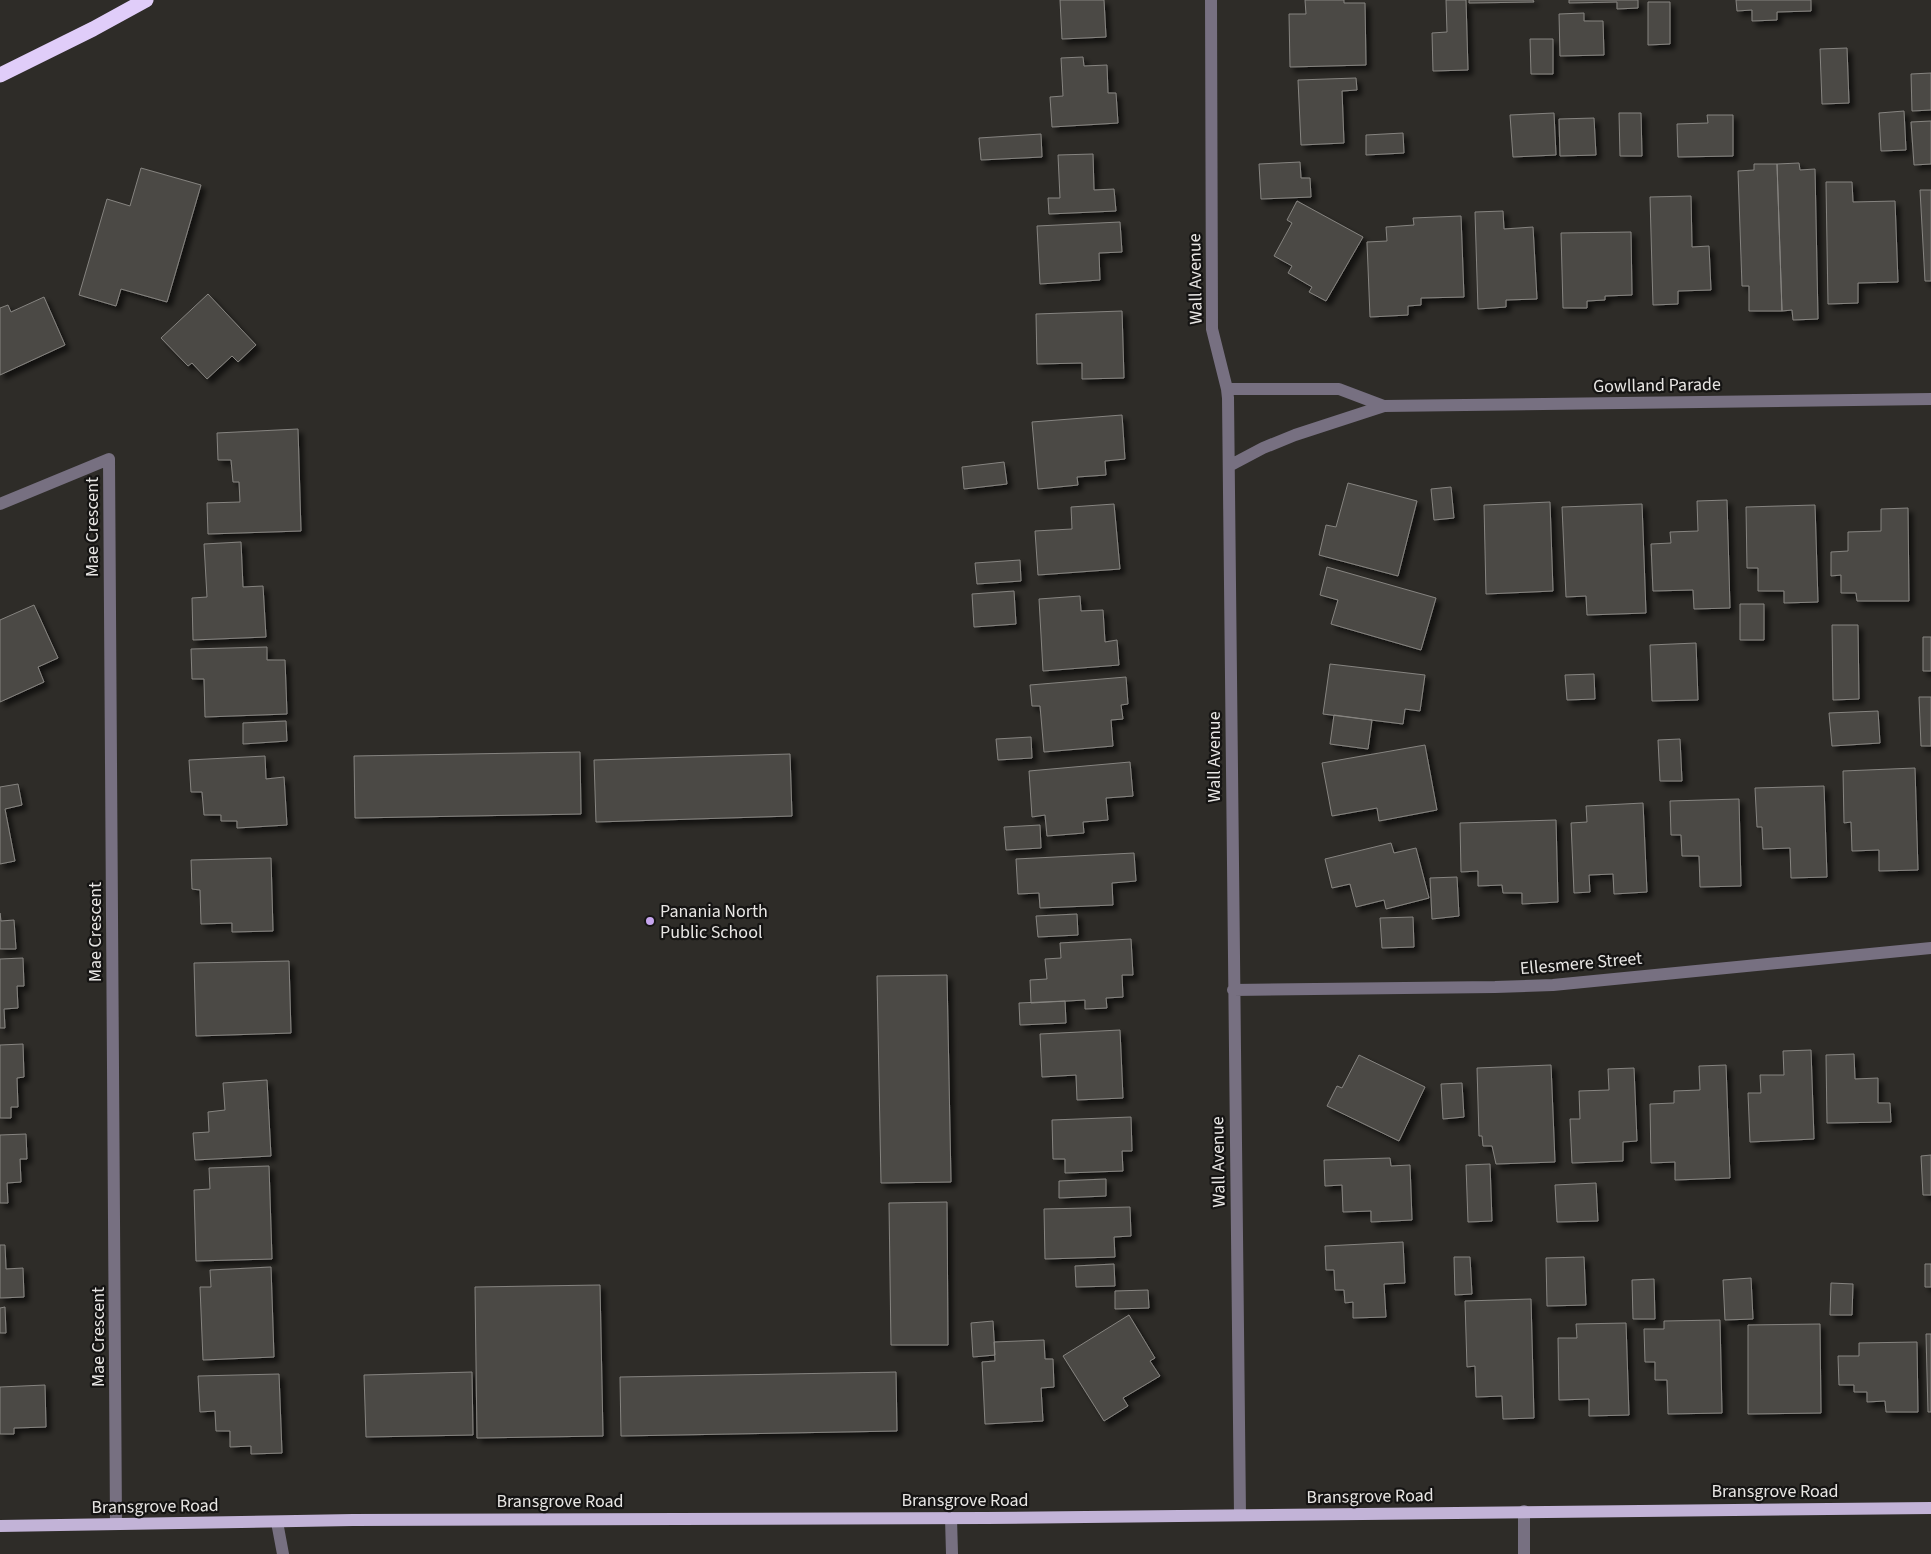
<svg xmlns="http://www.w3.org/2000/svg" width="1931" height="1554" viewBox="0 0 1931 1554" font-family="'Source Sans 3',sans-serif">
	<defs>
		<filter id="shadow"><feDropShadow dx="4.5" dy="4.5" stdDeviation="2.5" flood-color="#0009"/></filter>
	</defs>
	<rect width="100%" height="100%" fill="#2e2c28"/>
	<!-- building -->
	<path fill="#4b4945" stroke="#868480" filter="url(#shadow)" d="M1060,0h44l2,37 -44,2z
		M1305,0h39v3h21l1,62 -76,2 -1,-53h17z
		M1446,0h20l2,70 -35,1 -1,-38 15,-1z
		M1469,0h64l1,2 -65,1z
		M1569,0h69v8l-21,1v-7l-48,1z
		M1736,0h75v11l-34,1v8l-25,1v-11l-15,1z
		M1648,2h22v42l-22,1z
		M1584,13v8h19l1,34 -44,1 -1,-42z
		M1530,39h23v35h-22z
		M1847,48l2,55 -27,1 -2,-55z
		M1083,57l1,9 23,-1 1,28h8l2,30 -66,4 -2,-30 13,-1 -2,-38z
		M1931,73v37l-19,1 -1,-37z
		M1356,78l1,12 -15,1 2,52 -43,2 -3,-65z
		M1904,111l2,39 -25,1 -2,-38z
		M1554,113l2,42 -43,2 -3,-42z
		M1619,113h22l1,43h-22z
		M1707,115h26v41l-55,1 -1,-33 31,-1z
		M1594,118l2,37 -36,1 -1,-37z
		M1931,121v43l-17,1 -3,-43z
		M1403,133l1,20 -38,2v-20z
		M1041,134l1,23 -61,3 -2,-22z
		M1093,154l1,36 20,-1 2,22 -67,3 -1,-16h12l-2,-43z
		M1300,162l1,16h9l1,19 -50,2 -2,-35z
		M1799,163l1,7 15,-1 3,150 -25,1 -1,-10 -10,1 -5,-147z
		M1754,164h23l5,147h-33v-25h-7l-4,-115 16,-1z
		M141,168l60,17 -34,117 -46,-13 -5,17 -37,-11 28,-96 23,7z
		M1826,182h26l1,20 42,-1 3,81 -40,1v20l-30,1z
		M1920,190h11v91h-6z
		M1691,196l1,51 17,-1 2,44 -33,1v13l-25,1 -3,-108z
		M1297,201l66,36 -37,64 -17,-9 3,-5 -24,-14 4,-7 -18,-10 18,-33 -5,-3z
		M1503,211l1,18 29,-2 4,72 -31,1v7l-28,2 -3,-97z
		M1461,216l3,81 -43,1v7l-13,1v9l-38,2 -3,-75 20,-1 -1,-14 28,-2 -1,-7z
		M1120,222l2,30 -23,1 1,27 -60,4 -3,-58z
		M1631,232l1,63 -27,1v4l-18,1v7h-24l-2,-75z
		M208,294l48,51 -18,17 -6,-6 -25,23 -15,-16 -4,3 -27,-28z
		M44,297l21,48 -65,30v-67l8,-3 3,7z
		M1122,311l2,67 -42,1v-16l-45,1 -1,-50z
		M1122,415l3,44 -20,2 1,14 -29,2 1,8 -40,4 -6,-67z
		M298,429l3,102 -93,3 -1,-31 33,-1 -1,-20h-6l-2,-22h-13l-1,-27z
		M1004,462l3,22 -43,5 -2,-22z
		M1348,483l69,18 -19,75 -79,-21 7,-30 10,2z
		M1451,487l3,31 -20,2 -3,-31z
		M1727,500l3,108 -36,1 -1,-19 -40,1 -2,-47 20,-1 -1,-11 28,-1 -1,-30z
		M1550,502l3,89 -67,3 -2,-89z
		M1114,504l6,65 -82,6 -3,-44 37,-2 -1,-22z
		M1642,504l4,109 -59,2 -1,-19 -20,1 -4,-90z
		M1815,505l3,97 -34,1v-12h-26v-23h-11l-1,-61z
		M1908,508l1,93h-52l-1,-8h-15v-18l-10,1v-24l17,-1v-19l33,-1v-22z
		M241,542l2,45 20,-1 3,51 -73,3 -1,-42 15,-1 -3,-53z
		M1020,560l1,21 -44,3 -2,-21z
		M1327,567l109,31 -15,52 -90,-26 7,-24 -18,-5z
		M1014,591l2,33 -42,3 -2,-33z
		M1080,596l1,15 22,-1 2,32 12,-2 2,25 -76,6 -4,-72z
		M1740,604h24v36h-24z
		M34,605l24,53 -20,9 6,15 -44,20v-82z
		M1832,625h26l1,74 -26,1z
		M1923,637h8v34h-8z
		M1696,643l2,57 -46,1 -2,-56z
		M267,647v13h18l2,54 -82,3 -1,-38h-12l-1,-30z
		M1330,664l95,11 -5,36 -15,-2 -2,15 -80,-10z
		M1594,674l1,25 -28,1 -2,-25z
		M1126,677l2,27 -7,1 2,14 -12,1 2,26 -69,6 -4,-46h-8l-2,-21z
		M1919,697h12v49h-10z
		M1878,711l2,32 -48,3 -3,-33z
		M1334,715l38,5 -4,29 -38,-5z
		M286,721l1,20 -44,3v-21z
		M1031,737l1,21 -34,2 -2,-21z
		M1680,739l2,42h-22l-2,-41z
		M1425,745l12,65 -58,11 -2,-13 -45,8 -10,-53z
		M580,752l1,62 -226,4 -1,-62z
		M790,754l2,62 -196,6 -2,-62z
		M265,756l1,23 18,-2 3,48 -50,3v-7h-16v-6h-17l-2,-23h-11l-2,-32z
		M1130,762l3,34 -27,2 2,22 -25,2 1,11 -37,3 -2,-21 -13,2 -3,-46z
		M1915,768l3,102 -39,1v-21l-27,1 -1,-29 -7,1 -1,-52z
		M18,784l4,21 -17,4 10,52 -15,3v-77z
		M1824,786l3,91 -36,1 -1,-30 -27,1 -1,-22h-5l-2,-39z
		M1739,799l2,87 -41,1 -1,-31h-17l-1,-21h-10l-1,-34z
		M1643,803l4,89 -33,2 -1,-20 -24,1 1,17 -16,1 -3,-70 16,-1 -1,-16z
		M1556,820l2,82 -36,2v-11h-19l-1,-8 -24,1v-15l-17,1 -1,-49z
		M1040,825l1,23 -35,2 -2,-23z
		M1391,843l3,10 22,-5 13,50 -43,11 -2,-9 -28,7 -6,-23 -18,4 -7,-29z
		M1134,853l2,28 -24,2 1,22 -73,3 -1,-15 -21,1 -2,-35z
		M271,858l2,73 -41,1v-9l-31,1 -1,-34 -8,-1 -1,-29z
		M1457,877l2,39 -27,3 -2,-41z
		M0,913l1,8 13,-1 2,29h-16z
		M1077,914l1,21 -40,2 -2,-21z
		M1413,917l1,30 -32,1 -2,-30z
		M1131,939l2,36h-11l1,22 -17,1 1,10 -22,1v-9l-54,3 -1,-23 17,-1 -2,-20 16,-1 -1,-15z
		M23,958l1,28h-7l1,22 -14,1 1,19h-5v-69z
		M289,961l2,72 -95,3 -2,-73z
		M947,975l4,207 -70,1 -4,-207z
		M1065,1001l1,22 -46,2 -1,-22z
		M1120,1030l3,68 -46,2 -1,-25 -34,2 -2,-43z
		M23,1044l1,33 -7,1 1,29h-7v11h-11v-73z
		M1811,1050l3,89 -64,3 -2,-49h13l-1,-18h24l-1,-24z
		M1854,1054l1,25 23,-1v25h12l1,19 -64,1 -1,-68z
		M1359,1055l66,32 -26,54 -72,-35 10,-20 5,2z
		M1551,1065l4,97 -59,2 -4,-18h-9l-1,-10h-3l-2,-68z
		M1726,1065l4,113 -55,2v-18l-24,1 -1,-59 24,-1v-12l26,-1 -1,-24z
		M1634,1068l3,73 -14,1v19l-51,2 -2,-44h10l-1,-28 30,-1 -1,-21z
		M267,1080l4,76 -76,4 -2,-27 16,-1 -1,-20 17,-2 -2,-27z
		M1462,1083l2,34 -21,2 -2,-35z
		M1131,1117l1,34h-10l1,20 -58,2v-14h-12l-1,-39z
		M26,1134l1,25h-7l1,23 -14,1 1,20h-8v-68z
		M1931,1155v40h-8l-2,-39z
		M1390,1158l1,8 19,-1 2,55 -41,2v-11l-28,1 -1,-27 -17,1 -1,-26z
		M1490,1164l2,57 -24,1 -2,-57z
		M269,1166l3,93 -76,2 -2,-71 16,-1 -1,-21z
		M1106,1179v17l-47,2v-17z
		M1596,1183l2,38 -41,1 -2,-37z
		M947,1202l1,143h-57l-2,-142z
		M1130,1207l1,29 -17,1 1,20 -70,2 -1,-50z
		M1403,1242l2,41 -21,1 2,33 -33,1v-16l-8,1 -1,-13h-9l-1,-20h-8l-1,-24z
		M0,1245h5l1,24 17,-1 1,29 -24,1z
		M1454,1257h16l2,37 -17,1z
		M1584,1257l2,48 -39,1 -1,-48z
		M1114,1264l1,22 -39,1 -1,-21z
		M1925,1264h6v23h-6z
		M271,1267l3,90 -71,3 -3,-73h11l-1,-17z
		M1751,1278l2,41 -28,1 -2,-40z
		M1654,1279l1,40h-22l-1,-39z
		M1831,1283l22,1 -1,31h-22z
		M600,1285l3,151 -126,2 -2,-151z
		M1148,1290l1,18 -34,1v-18z
		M1531,1299l3,119 -31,1 -1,-23 -26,1 -1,-31 -8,1 -2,-66z
		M5,1307l1,26h-6v-25z
		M1129,1315l26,43 -5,3 10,15 -37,22 5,8 -24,15 -41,-65z
		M1720,1320l2,93 -54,1 -1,-34h-12v-18h-10l-1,-33h20v-8z
		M993,1321l2,34 -22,2 -2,-34z
		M1626,1323l3,92 -40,1v-17l-30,1 -1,-62h19l-1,-14z
		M1820,1324l1,89 -73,1v-89z
		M1926,1334h5v78h-3z
		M1044,1340l1,19h8l1,28 -13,1 2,33 -58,3 -3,-62 13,-1 -1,-19z
		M1917,1342l1,70h-32l-1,-11 -18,1v-10h-13v-7h-15l-1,-29h21v-13z
		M472,1372l1,63 -107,2 -2,-62z
		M896,1372l1,59 -276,5 -1,-59z
		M279,1374l3,79 -31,1v-8l-21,1v-16h-14l-1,-20 -15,1 -2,-36z
		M45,1385l1,42 -32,1v6h-14v-47z"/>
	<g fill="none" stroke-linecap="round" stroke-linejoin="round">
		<!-- minor -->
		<path stroke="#777081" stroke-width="12" d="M1211,0l1,329 15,60 1,9 12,1117
			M1227,389h112l45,17
			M1229,466l34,-18 32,-13 89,-29 547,-7
			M0,504l109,-45 7,1064
			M1233,990l262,-3 58,-2 378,-37
			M1524,1511v43
			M951,1518l1,36
			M277,1522l6,32"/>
		<!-- major -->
		<path stroke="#c2b3d7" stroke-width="12" d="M0,1526l353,-6 633,-2 945,-10"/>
		<!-- highway -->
		<path stroke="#e0cdf9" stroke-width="15" d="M0,75l93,-46 53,-29"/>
	</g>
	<!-- markers -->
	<circle fill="#c7a6ef" stroke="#151413" stroke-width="2" cx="650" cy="921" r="5"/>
	<g text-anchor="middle" stroke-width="4.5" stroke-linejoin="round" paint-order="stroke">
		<!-- street labels -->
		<g font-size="18" fill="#e8e6e4" stroke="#151413">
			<text transform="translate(1195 279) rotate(-91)" y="6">Wall Avenue</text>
			<text transform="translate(1657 385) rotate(-1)" y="6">Gowlland Parade</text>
			<text transform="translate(92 527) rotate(-90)" y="6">Mae Crescent</text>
			<text transform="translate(1214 757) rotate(-90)" y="6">Wall Avenue</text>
			<text transform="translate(95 932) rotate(-90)" y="6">Mae Crescent</text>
			<text transform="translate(1581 963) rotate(-5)" y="6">Ellesmere Street</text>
			<text transform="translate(1218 1162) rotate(-91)" y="6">Wall Avenue</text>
			<text transform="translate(98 1337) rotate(-90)" y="6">Mae Crescent</text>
			<text x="1775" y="1497">Bransgrove Road</text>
			<text transform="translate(1370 1496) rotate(-1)" y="6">Bransgrove Road</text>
			<text x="965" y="1506">Bransgrove Road</text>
			<text x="560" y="1507">Bransgrove Road</text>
			<text transform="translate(155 1506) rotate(-1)" y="6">Bransgrove Road</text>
		</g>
		<!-- poi labels -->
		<g font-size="18" fill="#e8e6e4" stroke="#151413" text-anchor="start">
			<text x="660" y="917">Panania North<tspan x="660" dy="21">Public School</tspan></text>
		</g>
	</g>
</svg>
